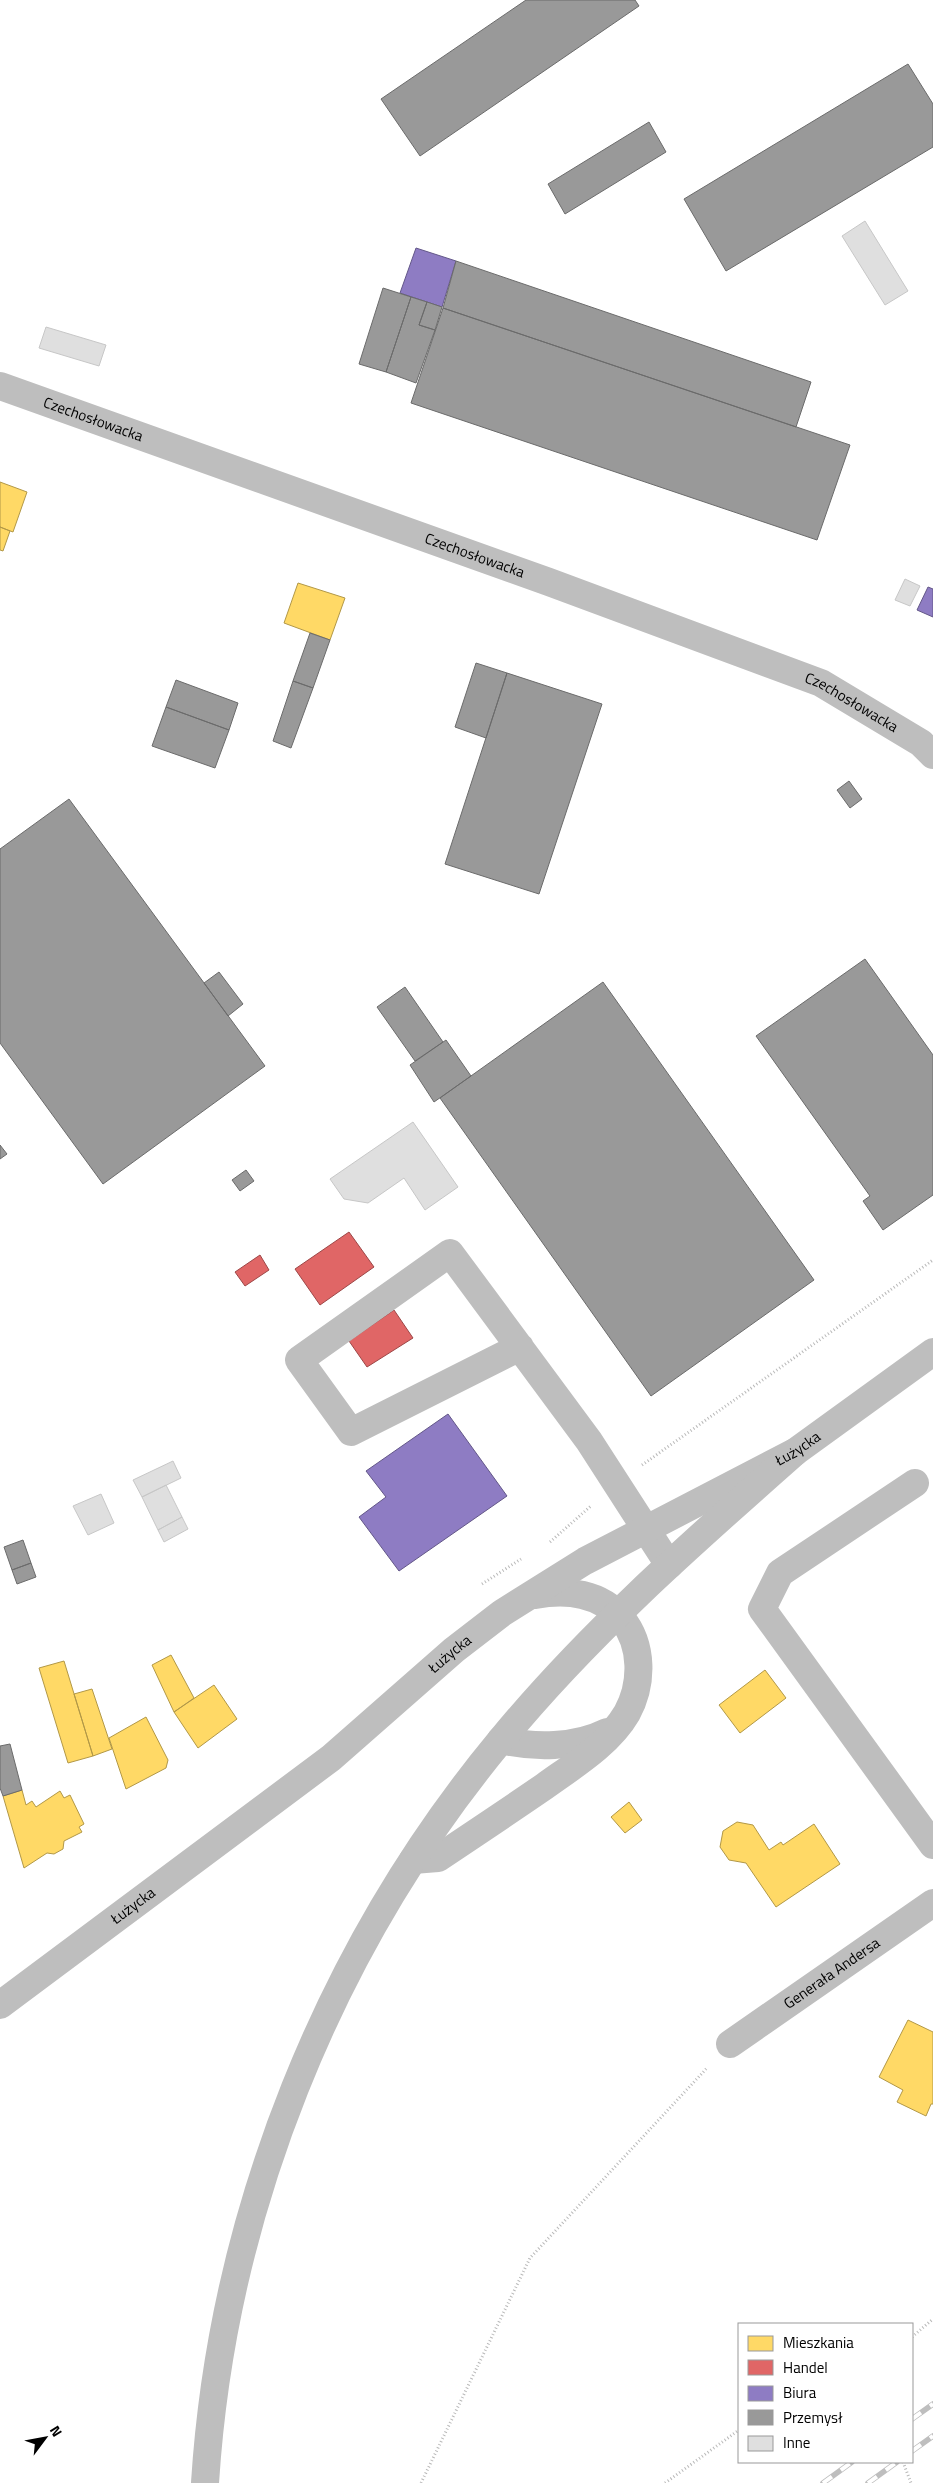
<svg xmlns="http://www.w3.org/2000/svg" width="933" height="2483" viewBox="0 0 933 2483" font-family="'Titillium Web',sans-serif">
	<rect width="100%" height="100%" fill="#fff"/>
	<!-- homes -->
	<path fill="#ffd966" stroke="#b29847" d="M0,482l27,10 -14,40 -13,-5z
		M0,527l10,4 -7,20 -3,-1z
		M298,583l47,15 -15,42 -46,-17z
		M171,1655l23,43 -20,14 -22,-47z
		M64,1661l29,95 -25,7 -29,-95z
		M765,1670l21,28 -46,35 -21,-28z
		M214,1685l23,34 -39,29 -24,-36z
		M92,1689l20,60 -19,7 -19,-62z
		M146,1717l22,43 -2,8 -40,21 -17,-51z
		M22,1790l4,15 6,-4 4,6 24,-16 4,7 6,-3 14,29 -5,3 3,5 -18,9 -1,8 -9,5 -7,-1 -23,15 -21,-72z
		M629,1802l13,18 -17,13 -14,-16z
		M737,1822l16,3 16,25 12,-8 2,3 31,-21 26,40 -64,43 -30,-44 -17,-3 -9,-13 3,-16z
		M908,2020l25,12v72h-2l-5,12 -29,-14 6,-12 -24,-13z"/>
	<!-- shops -->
	<path fill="#e06666" stroke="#9d4747" d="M349,1232l25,35 -54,38 -25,-36z
		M260,1255l9,15 -24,16 -10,-14z
		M394,1310l19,28 -46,29 -18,-26z"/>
	<!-- offices -->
	<path fill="#8e7cc3" stroke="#635788" d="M416,248l40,13 -14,46 -42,-14z
		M928,587l5,2v28l-16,-7z
		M448,1414l59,82 -108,75 -40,-54 27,-20 -20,-26z"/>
	<!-- industry -->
	<path fill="#999" stroke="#6b6b6b" d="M526,0h109l4,6 -219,150 -39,-57z
		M908,64l25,40v43l-207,124 -42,-72z
		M649,122l17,30 -101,62 -17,-30z
		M456,261l355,121 -15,45 -353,-119z
		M383,288l28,9 -25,75 -27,-8z
		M411,297l16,5 -8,23 16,5 -19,53 -30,-11z
		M427,302l15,5 -7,23 -16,-5z
		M443,308l407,137 -33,95 -406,-137z
		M310,633l20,7 -17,48 -20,-7z
		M476,663l31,10 -21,65 -31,-11z
		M507,673l95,31 -63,190 -94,-30z
		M176,680l62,23 -9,27 -63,-23z
		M293,681l20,7 -22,60 -18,-7z
		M166,707l63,23 -14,38 -63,-22z
		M849,781l13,18 -12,9 -13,-18z
		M69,799l196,267 -162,118 -103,-141v-194z
		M865,959l68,96v140l-50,35 -20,-29 7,-5 -114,-160z
		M219,972l24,32 -15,12 -24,-33z
		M603,982l211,298 -163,116 -211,-298z
		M405,987l38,55 -28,19 -38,-54z
		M446,1040l25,36 -37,26 -24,-37z
		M0,1145l7,9 -7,5z
		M246,1170l8,11 -14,10 -8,-11z
		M23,1540l8,23 -19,7 -8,-23z
		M31,1563l5,14 -19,7 -5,-14z
		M10,1744l12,46 -19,6 -3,-8v-42z"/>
	<!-- building -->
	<path fill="#dfdfdf" stroke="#c7c7c7" d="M865,221l43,70 -23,14 -43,-69z
		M46,327l60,18 -7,21 -60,-18z
		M905,579l15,7 -10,20 -15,-6z
		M413,1122l45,65 -33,23 -21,-32 -36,25 -24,-4 -14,-20z
		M173,1461l8,17 -39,19 -9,-17z
		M166,1485l16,32 -24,13 -16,-33z
		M101,1494l13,29 -26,12 -15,-29z
		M182,1517l6,12 -24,13 -6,-12z"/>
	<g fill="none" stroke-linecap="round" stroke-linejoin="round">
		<!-- path -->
		<path stroke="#b9b9b9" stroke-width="3" stroke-dasharray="1 2.5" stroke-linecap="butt" d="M642,1465l291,-205
			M550,1542l42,-37
			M482,1584l39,-25
			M912,2337l21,-18
			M903,2462l8,21
			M421,2483l109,-225 177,-190
			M665,2483l74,-53"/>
		<!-- minor -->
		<g stroke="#bebebe" stroke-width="28">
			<path id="s1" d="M0,386l549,196 272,101 100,60 12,12"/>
			<path d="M520,1347l-169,85 -52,-72 151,-107 139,188 80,124"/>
			<path d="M915,1483l-135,90 -18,36 171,236"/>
			<path d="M501,1740c33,8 74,8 106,-8"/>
			<path d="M413,1860l25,-2c36,-24 72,-48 107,-72 29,-21 64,-42 82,-73 16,-29 16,-68 -5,-94 -21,-26 -55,-30 -87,-24"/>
			<path id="s2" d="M0,2005l331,-247 123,-108 48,-37 83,-52 210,-109 138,-100"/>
			<path id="s3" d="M730,2044l203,-141"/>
			<path d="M205,2483c17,-269 124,-536 296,-743 87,-106 192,-198 294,-288"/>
		</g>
		<defs>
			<path id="rail" d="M912,2419l21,-15
				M912,2451l21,-15
				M823,2483l29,-21
				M868,2483l29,-21"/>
		</defs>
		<!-- rail casing -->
		<use href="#rail" stroke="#bebebe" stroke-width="5.5"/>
		<!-- rail -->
		<use href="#rail" stroke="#fff" stroke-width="4" stroke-dasharray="11" stroke-linecap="butt"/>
	</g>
	<g text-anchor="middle" stroke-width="5" stroke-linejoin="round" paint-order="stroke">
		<!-- street labels -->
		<g font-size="15" fill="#000" stroke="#fff">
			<text dy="5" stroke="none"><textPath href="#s1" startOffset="99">Czechosłowacka</textPath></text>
			<text dy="5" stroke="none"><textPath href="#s1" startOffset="504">Czechosłowacka</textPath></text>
			<text dy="5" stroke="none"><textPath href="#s1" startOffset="909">Czechosłowacka</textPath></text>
			<text dy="5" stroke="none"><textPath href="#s2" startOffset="976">Łużycka</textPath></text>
			<text dy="5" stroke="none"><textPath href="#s2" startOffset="571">Łużycka</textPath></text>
			<text dy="5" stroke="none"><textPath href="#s2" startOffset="166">Łużycka</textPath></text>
			<text dy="5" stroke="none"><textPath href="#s3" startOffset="124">Generała Andersa</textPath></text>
		</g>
	</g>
	<!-- legend -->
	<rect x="738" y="2323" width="175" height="140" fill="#ffffff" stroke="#999999"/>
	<rect x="748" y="2336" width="25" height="15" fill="#ffd966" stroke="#999999"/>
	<text x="783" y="2348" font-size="15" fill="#000000">Mieszkania</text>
	<rect x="748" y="2360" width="25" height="15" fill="#e06666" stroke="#999999"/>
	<text x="783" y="2373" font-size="15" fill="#000000">Handel</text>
	<rect x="748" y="2386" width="25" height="15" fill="#8e7cc3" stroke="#999999"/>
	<text x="783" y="2398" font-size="15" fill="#000000">Biura</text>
	<rect x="748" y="2410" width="25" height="15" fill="#999999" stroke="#999999"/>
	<text x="783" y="2423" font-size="15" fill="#000000">Przemysł</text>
	<rect x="748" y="2436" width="25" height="15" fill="#dfdfdf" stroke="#999999"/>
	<text x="783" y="2448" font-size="15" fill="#000000">Inne</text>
	<!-- north arrow -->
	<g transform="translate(45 2438) rotate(58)" stroke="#ffffff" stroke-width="4" paint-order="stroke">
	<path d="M0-4L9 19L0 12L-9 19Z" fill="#000000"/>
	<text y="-8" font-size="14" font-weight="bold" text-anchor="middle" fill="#000000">N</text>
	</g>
</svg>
